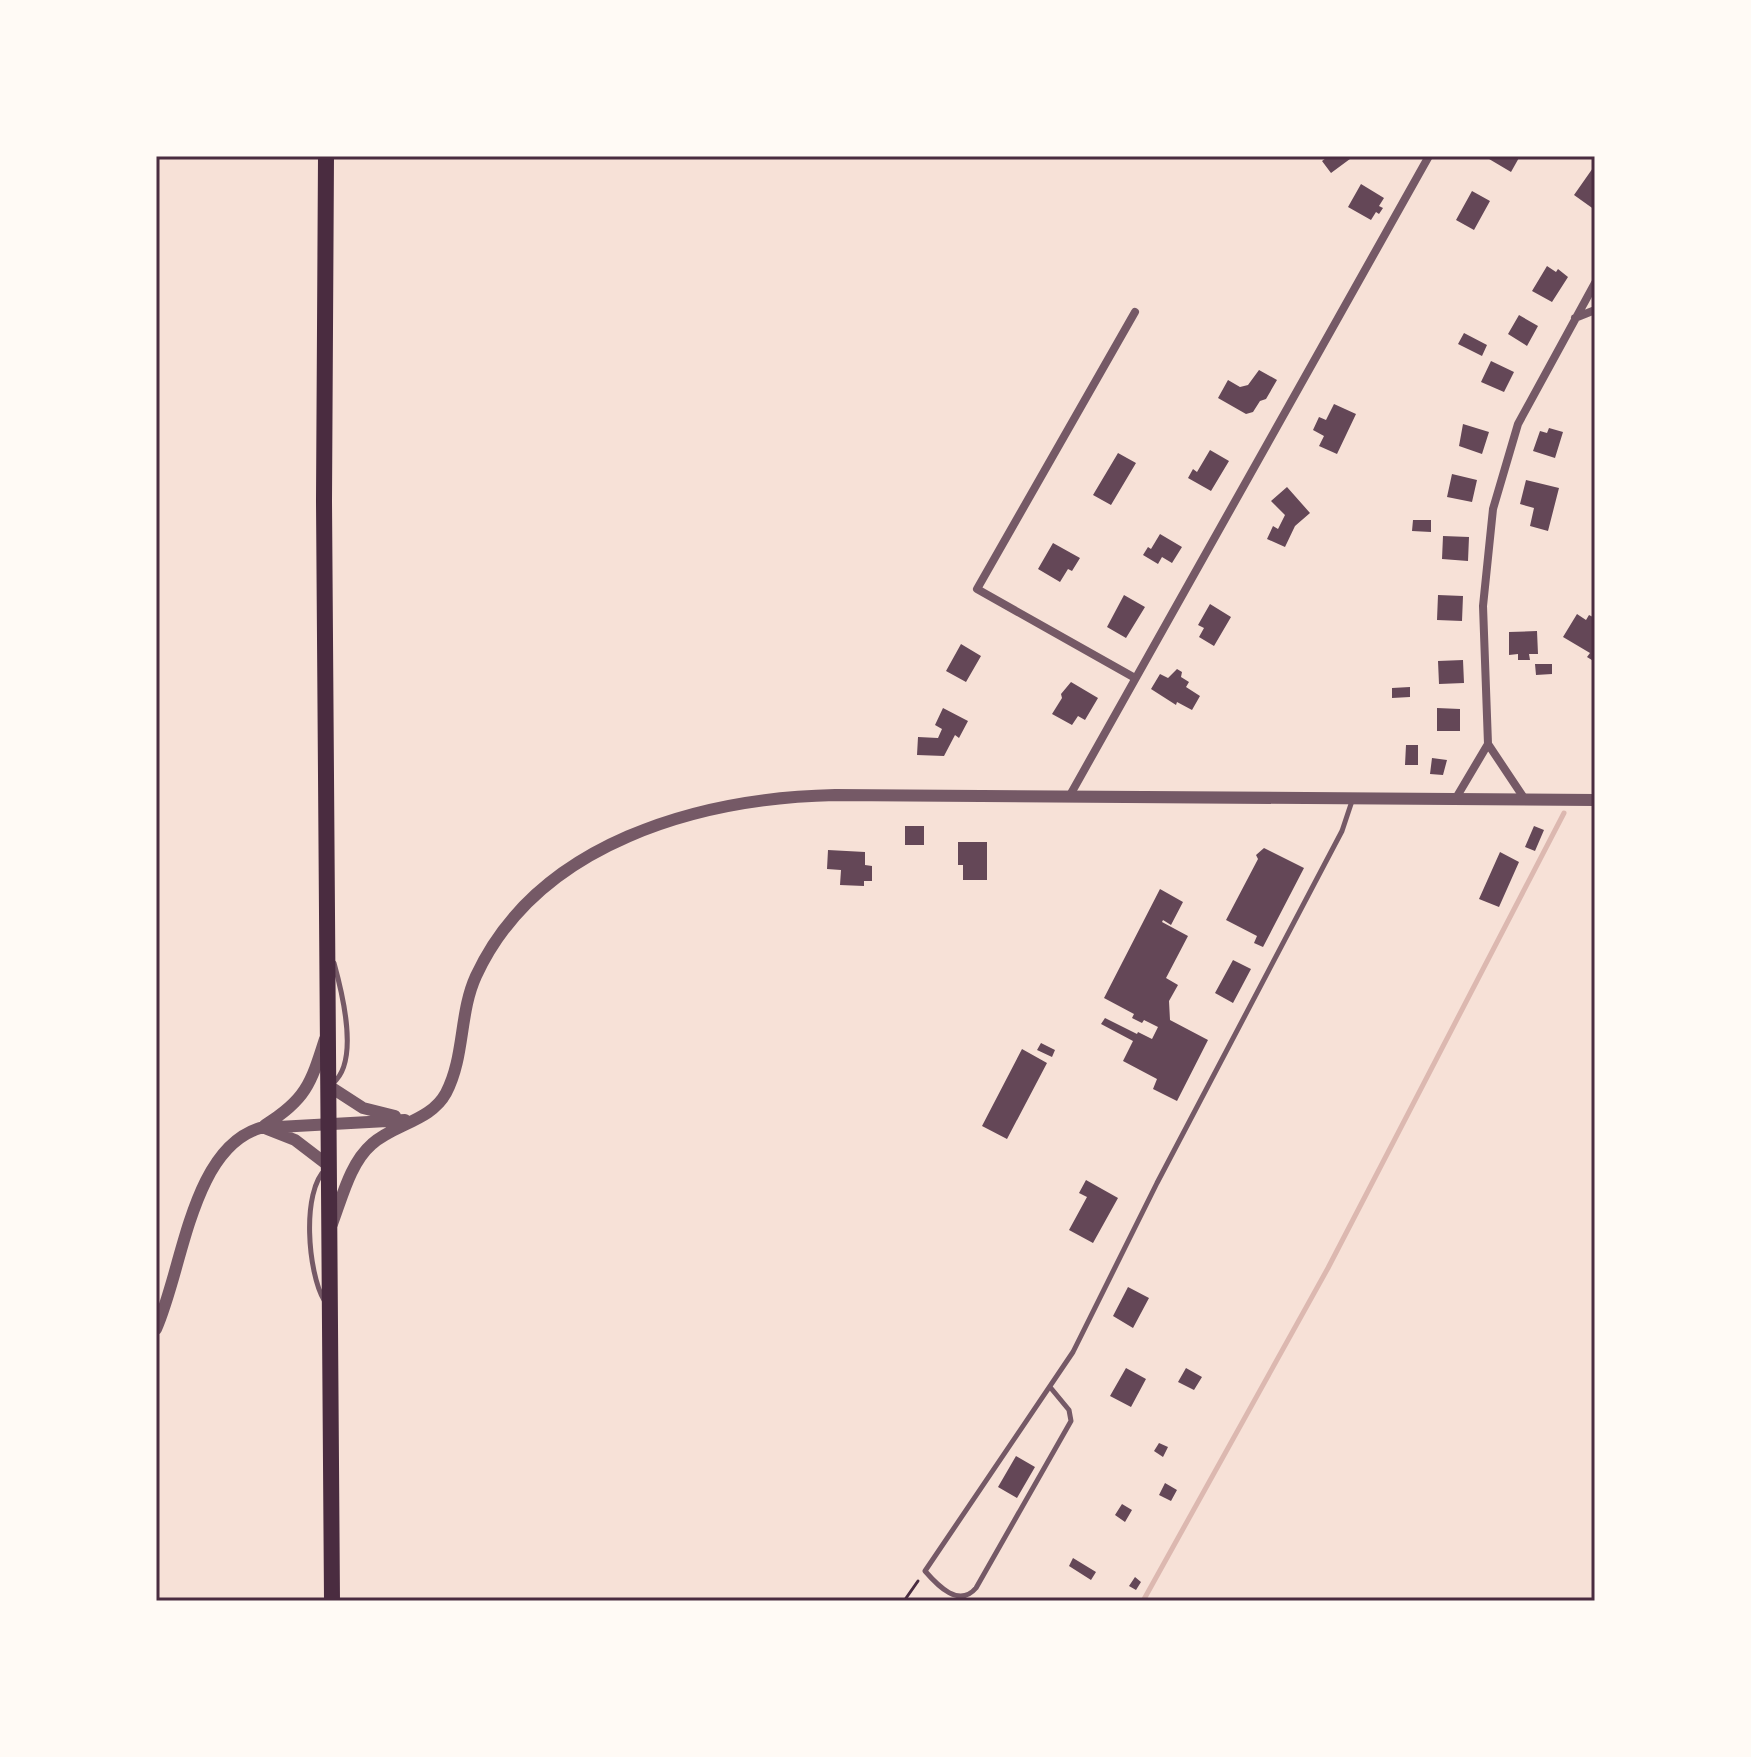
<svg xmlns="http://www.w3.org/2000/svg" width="1751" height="1757" viewBox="0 0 1751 1757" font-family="Montserrat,sans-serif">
	<rect width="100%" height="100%" fill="#f7e1d7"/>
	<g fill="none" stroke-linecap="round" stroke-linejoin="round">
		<!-- stream -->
		<path stroke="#dcb8b0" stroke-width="5" d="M1143,1601l185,-333 236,-455"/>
	</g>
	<!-- building -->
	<path fill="#644757" d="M1329,156h25l-23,17 -9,-12z
		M1484,156h36l-9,16z
		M1595,165v45l-21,-15z
		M1361,184l23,14 -5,8 4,2 -4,6 -3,-2 -5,8 -23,-13z
		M1472,191l18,10 -16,29 -18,-10z
		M1547,266l9,6 2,-3 10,8 -16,25 -20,-11z
		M1519,315l19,11 -11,20 -19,-12z
		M1464,333l23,12 -5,11 -24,-12z
		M1491,361l23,11 -10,20 -23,-10z
		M1259,370l18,10 -11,19 -6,2 -7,11 -7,2 -28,-16 10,-18 12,7 8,-2z
		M1334,404l22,10 -19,40 -18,-8 5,-10 -11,-6 6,-13 7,3z
		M1463,424l26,8 -7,22 -23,-8z
		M1549,428l14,4 -8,26 -22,-7 7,-20 7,2z
		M1210,450l19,11 -18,30 -23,-13 5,-9 4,3z
		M1118,453l18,10 -25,42 -18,-10z
		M1452,474l25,6 -5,22 -25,-5z
		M1526,480l33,8 -11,43 -18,-5 4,-18 -14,-4z
		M1287,487l23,26 -15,13 -10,21 -18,-8 6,-13 5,3 7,-14 -14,-14z
		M1413,520h18v12l-19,-1z
		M1160,534l22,13 -10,16 -10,-6 -4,7 -15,-9 5,-8 3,2z
		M1443,536l26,1 -1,24 -26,-2z
		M1053,543l27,15 -8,13 -4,-2 -8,13 -22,-13z
		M1124,595l21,12 -19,31 -19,-11z
		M1438,595l25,1 -1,25 -25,-1z
		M1210,604l21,13 -17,29 -15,-9 5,-9 -6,-3z
		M1577,614l9,6 3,-5 6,3v44l-8,-5 3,-4 -27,-16z
		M1537,631l1,23h-9l1,6h-12v-6l-9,1v-23z
		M961,644l20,12 -15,26 -20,-11z
		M1463,660l1,23 -25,1 -1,-23z
		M1535,664h17v10l-16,1z
		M1177,669l5,3 -1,5 8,5 -3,5 14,9 -8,14 -15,-8 -1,3 -25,-16 9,-15 8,4z
		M1071,682l27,16 -13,22 -7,-4 -6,9 -20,-11 10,-16 -1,-4z
		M1410,687v10l-18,1v-10z
		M943,708l25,13 -9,17 -4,-3 -11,21 -27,-1 1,-18 20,1 4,-9 -7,-4z
		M1437,708l23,1v22h-23z
		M1406,745h12v20h-13z
		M1432,758l15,2 -4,15 -13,-1z
		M905,826h19v19h-19z
		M1534,826l10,4 -9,21 -10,-4z
		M958,842h29v38h-24v-15h-5z
		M1264,848l40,20 -41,79 -9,-4 3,-7 -31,-16 32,-61 -2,-4z
		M828,850l37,2v13l7,1v15h-8v5l-24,-1 1,-15 -14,-1z
		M1500,852l19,10 -20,45 -20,-8z
		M1160,889l23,13 -12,23 -8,-5 -1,2 26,14 -22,42 12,7 -9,16 1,19 38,20 -31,61 -24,-12 4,-10 -34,-18 10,-20 -32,-17 4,-6 32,16 1,-2 14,7 6,-12 -14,-7 -2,3 -10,-5 2,-4 -30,-16z
		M1233,960l18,9 -18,34 -18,-10z
		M1041,1043l14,7 -3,7 -15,-7z
		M1022,1049l25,14 -40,76 -25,-13z
		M1086,1180l32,18 -25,45 -24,-13 18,-33 -8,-4z
		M1128,1287l21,11 -16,30 -20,-12z
		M1126,1368l20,11 -15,28 -21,-11z
		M1186,1368l16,9 -8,13 -16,-8z
		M1159,1443l9,4 -5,10 -9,-6z
		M1016,1456l19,11 -18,31 -19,-11z
		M1165,1483l12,7 -6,11 -12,-6z
		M1122,1504l10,6 -7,12 -10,-7z
		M1073,1558l23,14 -5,8 -22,-14z
		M1135,1577l6,5 -5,8 -7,-4z"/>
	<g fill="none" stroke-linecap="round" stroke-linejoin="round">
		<!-- path -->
		<path stroke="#4a2c40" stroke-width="3" d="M904,1601l14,-20"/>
		<!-- service -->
		<path stroke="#755966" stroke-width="5" d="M333,1083c27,-22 9,-91 1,-120
			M324,1300c-16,-27 -23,-109 2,-131
			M1050,1387l19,23 2,11 -95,167c-17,20 -38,-2 -51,-17l148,-219 84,-169 185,-352 10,-30"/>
		<!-- minor -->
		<path stroke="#755966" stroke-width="8" d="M1575,318l20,-8
			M1135,678l-158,-89 158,-277
			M1488,744l36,54
			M1069,797l360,-641
			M1456,798l32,-54 -5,-138 10,-97 25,-85 77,-141"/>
		<!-- tertiary -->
		<path stroke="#755966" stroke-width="12" d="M329,1086l34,22 32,8
			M265,1125c41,-25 46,-42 60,-86
			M267,1129l28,11 34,26
			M332,1224c10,-26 18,-61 40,-80 22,-20 59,-23 74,-51 19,-36 13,-80 30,-117 62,-134 224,-178 359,-181l760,5
			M156,1329c27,-60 35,-180 104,-201l145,-8"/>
		<!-- primary -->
		<path stroke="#4a2c40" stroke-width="16" d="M326,156l-2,345 8,1100"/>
	</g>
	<!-- border -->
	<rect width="1751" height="1757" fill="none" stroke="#fffaf5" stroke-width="316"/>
	<rect x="158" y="158" width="1435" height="1441" fill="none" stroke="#4a2c40" stroke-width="3"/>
</svg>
